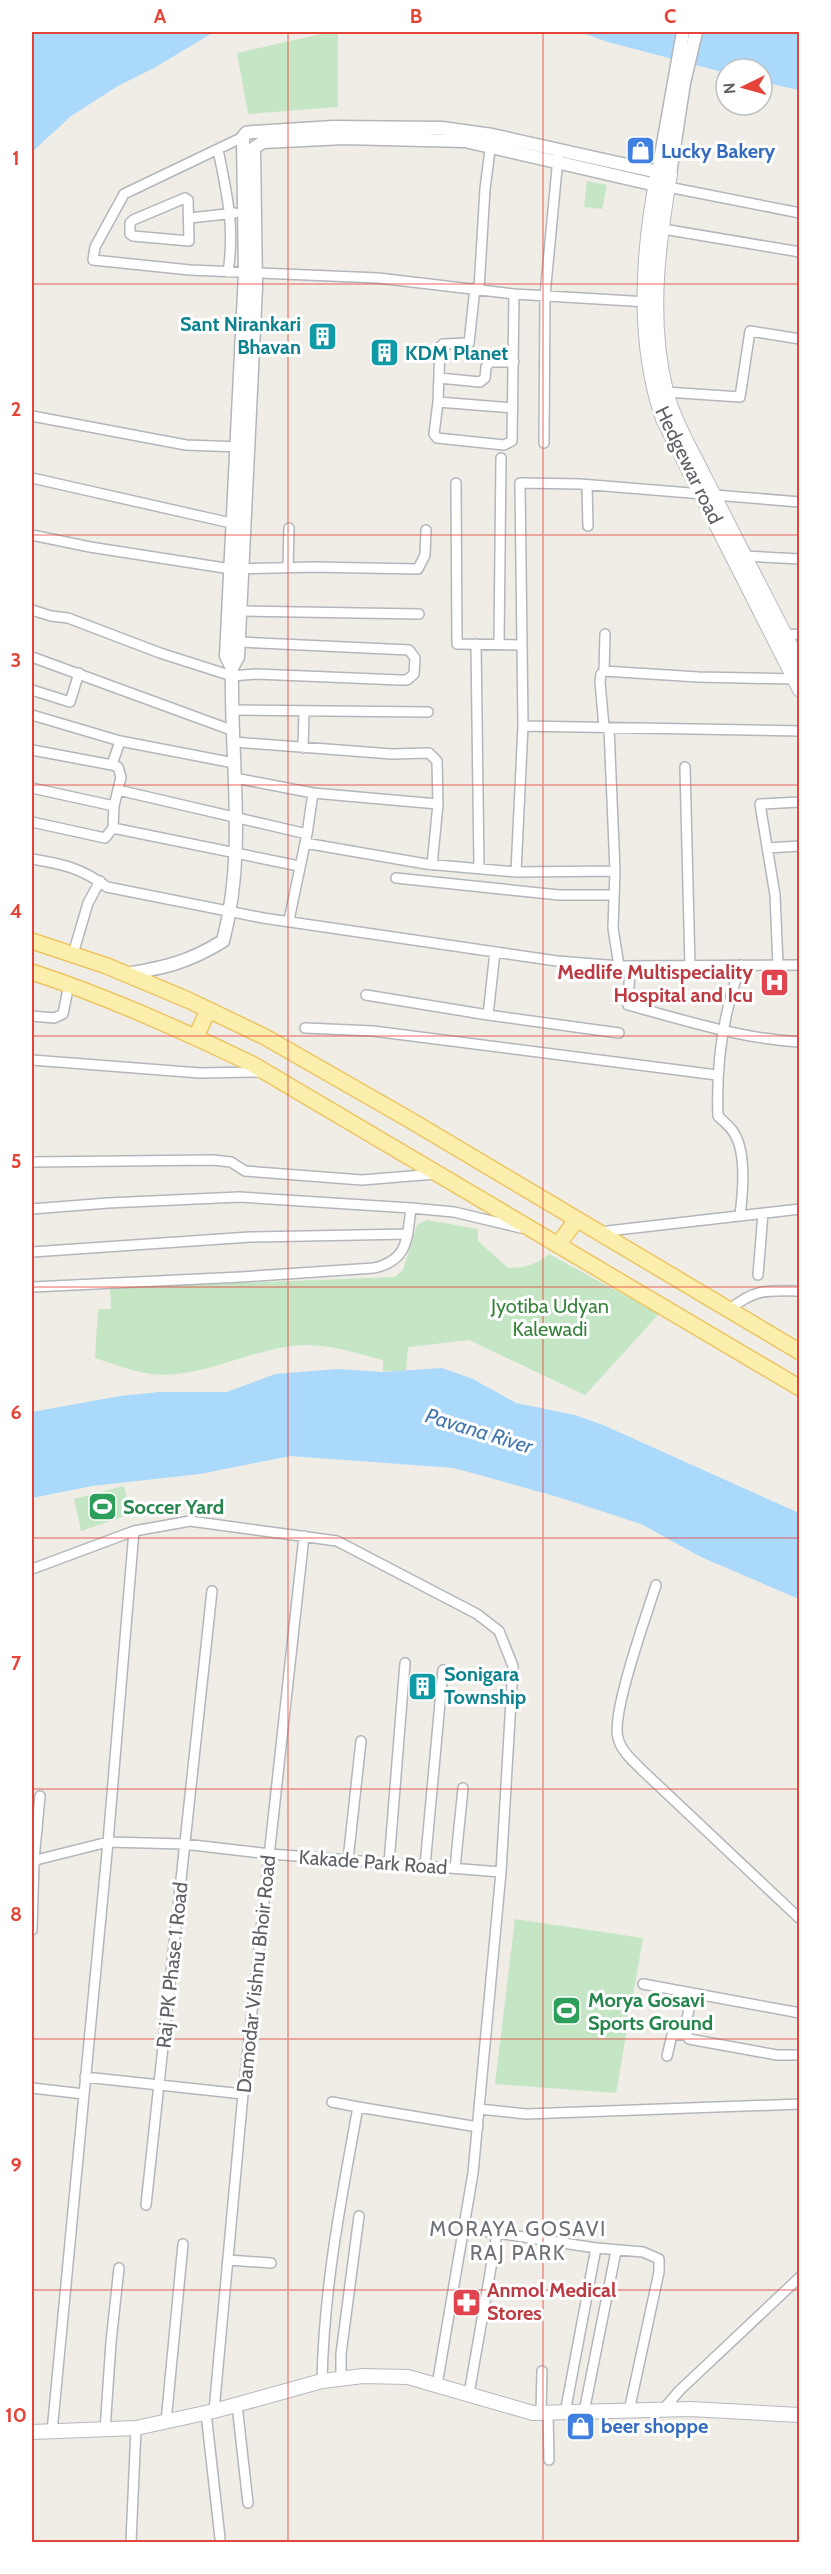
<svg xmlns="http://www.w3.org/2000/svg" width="831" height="2574" viewBox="0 0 831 2574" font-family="Cabin,sans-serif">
	<rect width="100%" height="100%" fill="#efede6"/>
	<!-- green -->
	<path fill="#c4e6c4" d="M330,32h8v75l-90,7 -11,-61z
		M587,181l20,4 -5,24 -18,-2z
		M427,1220l51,9v12l30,27c16,0 28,-3 41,-14l110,60 -74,81 -116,-55 -61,7 -2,24h-23v-11c-27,-7 -53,-16 -81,-15 -48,3 -92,30 -140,30 -23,-1 -45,-10 -67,-17l3,-49h13l-1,-21 285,-11 8,-7 14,-45z
		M124,1486l7,28 -50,17 -7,-32z
		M515,1919l128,19 -27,155 -121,-9z"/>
	<!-- water -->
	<path fill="#aad9fc" d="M35,32h179l-60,36 -36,18 -47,30 -39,36v-117z
		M580,32h219v58l-37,-8v-13h-36v4l-118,-31z
		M442,1368l31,11 43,24 59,12 28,10 196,88v86l-98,-42 -60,-33 -83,-27 -104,-29 -164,-12 -90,18 -108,12 -60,12v-86l88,-16 39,-4h68l48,-18 62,-5 46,3z"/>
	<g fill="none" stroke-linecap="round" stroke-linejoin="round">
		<defs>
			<path id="minor" d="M243,137l-119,57 -29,53 -2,13 97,10 188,8 136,16 134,8
				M218,150c9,43 17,78 10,122
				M668,187l132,26
				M185,198l3,2 1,41 -56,-5 -3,-2v-11l3,-3z
				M190,218l45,-5
				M657,228l143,24
				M475,288l-6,55 -26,1 -3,3 -2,55 75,6
				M479,289l6,-100 6,-47
				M439,378l41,4 5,-4 1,-11 4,-5h24
				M666,392l74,5 10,-66 50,8
				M438,402l-4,32 3,4 67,7 8,-4 2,-147
				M32,416l154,29 56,2
				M544,443l1,-148 13,-137
				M32,478l199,45
				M456,483l1,161 64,1
				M587,485l1,41
				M32,535l58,12 141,22 82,-2 105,2 7,-14 1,-25
				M745,556l55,3
				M288,568l1,-40
				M32,610l19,6 17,2 92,35 72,23 24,-2 144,6h7l7,-6 1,-16 -6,-8 -170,-8
				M241,611l178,3
				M785,635l15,-1
				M476,644l3,224
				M499,644l2,-186
				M32,657l202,74
				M604,671l1,-37
				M32,690l38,12 9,-29
				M233,710l195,2
				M32,715l88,26 114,22
				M523,726l277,5
				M604,727l-4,-45 1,-8 3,-3 94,6 96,2
				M609,728l6,143 -2,57 6,38
				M234,742l158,12 37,-1 8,8 1,43 -6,61
				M303,748l1,-36
				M32,750l80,15 6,2 3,10 -7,29 -1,22 -8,10 -73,-16
				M112,765l8,-24
				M685,767l5,199
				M235,778l78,15 125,11
				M32,788l82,18
				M118,790l189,44
				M113,828l186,38
				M305,843l121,21 90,8 99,-1
				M767,848l33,-2
				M32,859c31,5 49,9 75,28l156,31 294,43 62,5 181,-1
				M516,872l7,-146 -3,-243 60,1 220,18
				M396,878l163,17h55
				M289,920l18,-86 6,-41
				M73,954l15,-51 12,-22
				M778,965l-3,-70 -15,-91 40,-2
				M630,966l-2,39c56,15 114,34 172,37
				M366,995l122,20 7,-63
				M488,1015l131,18
				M32,1016l22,2 9,-4 6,-30
				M305,1028l68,3 344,44
				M32,1060l168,13 62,-1
				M32,1162l181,-2 18,2 14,9 117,9 73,-6
				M32,1209l76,-6 131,-6 172,11
				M740,1215c3,-23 7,-66 -8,-85 -4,-5 -10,-10 -14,-14 -2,-51 5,-103 23,-151
				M599,1232l201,-23
				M32,1252l218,-15 158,-3
				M758,1275l5,-62
				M32,1287l209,-10 133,-9c35,-8 33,-30 37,-60l43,4 67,16
				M729,1310c25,-21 38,-20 71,-19
				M32,1569l102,-38 56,-10 147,20 140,73 22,17 14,35 -12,206 -28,301 -36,212
				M656,1585c-9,29 -45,128 -38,153 3,13 16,24 25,33l157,148
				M348,1860l13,-119
				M32,1861l76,-19 76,2 86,10 231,18
				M389,1863l16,-200
				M425,1866l18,-196
				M455,1868l8,-80
				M32,1930l2,-70 6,-64
				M643,1984l157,29
				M692,1994l-7,35 4,10 88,16h23
				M667,2056l5,-21h13
				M85,2077l158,17
				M32,2088l52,6
				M332,2102l26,5
				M479,2109l47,5 274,-10
				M146,2205l66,-614
				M464,2228l132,20 47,4 16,7v13l-30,139
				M228,2260l43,3
				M341,2379v-25l18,-138
				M322,2381c2,-95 19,-181 36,-274l120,20
				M469,2394l28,-161
				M237,2405l11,98
				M214,2411l29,-317 61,-558
				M662,2411l17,-20 121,-114
				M584,2412l32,-161
				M206,2413l14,125
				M541,2413l1,-42
				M565,2413l31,-165
				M548,2414l1,46
				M166,2422l17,-178
				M105,2430l6,-88 8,-74
				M52,2432l56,-590 26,-311
				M131,2542l5,-114"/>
			<path id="tertiary" d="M670,174l14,-91 12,-51
				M232,668l6,-11 18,-370 -2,-139 9,-6 81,-4 121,3 191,44
				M127,974c40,-7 62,-12 96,-33 24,-90 7,-181 9,-273l-6,-12 19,-383 -2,-136 3,-4 7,-1 80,-5 109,1 50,7 166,37 25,-140"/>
			<path id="secondary" d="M800,664c-32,-62 -64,-124 -95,-186 -14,-28 -31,-57 -39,-87 -18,-71 -8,-146 4,-217l-12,-2c-16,81 -22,169 5,247l137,271
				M32,2432l104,-4 78,-17 108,-30 41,-5 45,1 125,36 157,-4 110,6"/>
			<path id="primary" d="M32,941l75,25 81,34 77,37 145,83 390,232
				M32,972c76,25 147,57 220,92l548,324
				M196,1037l12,-27
				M558,1245l18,-25"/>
		</defs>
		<!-- minor casing -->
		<use href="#minor" stroke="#b3b6ba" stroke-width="12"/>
		<!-- tertiary casing -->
		<use href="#tertiary" stroke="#b3b6ba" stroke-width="15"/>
		<!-- secondary casing -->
		<use href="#secondary" stroke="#b5b8bd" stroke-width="16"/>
		<!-- primary casing -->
		<use href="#primary" stroke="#edc562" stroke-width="18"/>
		<!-- minor -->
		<use href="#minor" stroke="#fff" stroke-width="9"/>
		<!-- tertiary -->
		<use href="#tertiary" stroke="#fff" stroke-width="12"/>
		<!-- secondary -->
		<use href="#secondary" stroke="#fff" stroke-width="14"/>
		<!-- primary -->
		<use href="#primary" stroke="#fcefae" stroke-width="15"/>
	</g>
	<!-- grid -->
	<path fill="none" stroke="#e44438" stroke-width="1.5" stroke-opacity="0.55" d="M288,32v2510M543,32v2510M32,284h768M32,535h768M32,785h768M32,1036h768M32,1287h768M32,1538h768M32,1789h768M32,2039h768M32,2290h768"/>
	<!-- icons -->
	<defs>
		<symbol id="shop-square" viewBox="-11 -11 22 22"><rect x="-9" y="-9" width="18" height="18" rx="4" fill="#3f7fe0" stroke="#fff"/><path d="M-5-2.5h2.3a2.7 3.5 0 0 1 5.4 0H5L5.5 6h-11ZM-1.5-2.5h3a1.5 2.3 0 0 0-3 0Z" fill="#fff"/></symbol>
		<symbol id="building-square" viewBox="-11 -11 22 22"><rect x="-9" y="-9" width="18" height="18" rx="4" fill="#0f9aa8" stroke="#fff"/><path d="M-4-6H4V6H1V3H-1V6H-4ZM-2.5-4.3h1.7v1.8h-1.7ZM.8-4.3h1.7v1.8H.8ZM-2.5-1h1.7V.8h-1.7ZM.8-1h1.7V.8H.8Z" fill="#fff"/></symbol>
		<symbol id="hospital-square" viewBox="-11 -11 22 22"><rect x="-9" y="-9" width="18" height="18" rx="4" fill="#e0444e" stroke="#fff"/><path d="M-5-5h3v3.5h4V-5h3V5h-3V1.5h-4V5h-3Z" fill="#fff"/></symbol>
		<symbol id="stadium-square" viewBox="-11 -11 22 22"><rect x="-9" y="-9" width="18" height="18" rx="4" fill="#2e9e5b" stroke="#fff"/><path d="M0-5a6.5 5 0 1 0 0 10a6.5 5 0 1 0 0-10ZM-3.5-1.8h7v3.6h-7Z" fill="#fff"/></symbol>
		<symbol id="pharmacy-square" viewBox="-11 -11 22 22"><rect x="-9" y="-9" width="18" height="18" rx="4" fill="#e0444e" stroke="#fff"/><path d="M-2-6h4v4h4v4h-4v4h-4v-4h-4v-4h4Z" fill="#fff"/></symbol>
	</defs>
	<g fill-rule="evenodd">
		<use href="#shop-square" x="624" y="134" width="33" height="33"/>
		<use href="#building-square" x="306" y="320" width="33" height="33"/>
		<use href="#building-square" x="368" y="336" width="33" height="33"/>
		<use href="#hospital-square" x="758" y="966" width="33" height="33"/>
		<use href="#stadium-square" x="86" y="1490" width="33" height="33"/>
		<use href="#building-square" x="406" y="1670" width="33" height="33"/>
		<use href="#stadium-square" x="550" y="1994" width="33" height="33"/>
		<use href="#pharmacy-square" x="450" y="2286" width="33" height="33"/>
		<use href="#shop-square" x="564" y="2410" width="33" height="33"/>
	</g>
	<g text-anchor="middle" stroke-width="6" stroke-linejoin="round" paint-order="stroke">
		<!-- shop labels -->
		<g font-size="20" font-weight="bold" fill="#366cbe" stroke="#fff" text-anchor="start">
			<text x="661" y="158">Lucky Bakery</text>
			<text x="601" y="2433">beer shoppe</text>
		</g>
		<!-- culture labels -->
		<g font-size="20" font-weight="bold" fill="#0d838f" stroke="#fff" text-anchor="start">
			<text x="301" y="331" text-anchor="end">Sant Nirankari<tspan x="301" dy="23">Bhavan</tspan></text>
			<text x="405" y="360">KDM Planet</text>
			<text x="444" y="1681">Sonigara<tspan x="444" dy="23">Township</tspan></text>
		</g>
		<!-- street labels -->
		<g font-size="20" fill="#5e6166" stroke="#fff">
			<text transform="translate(689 465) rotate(64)" y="7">Hedgewar road</text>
			<text transform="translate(373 1862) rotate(4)" y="7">Kakade Park Road</text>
			<text transform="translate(172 1965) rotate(-84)" y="7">Raj PK Phase 1 Road</text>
			<text transform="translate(256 1974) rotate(-84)" y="7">Damodar Vishnu Bhoir Road</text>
		</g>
		<!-- health labels -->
		<g font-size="20" font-weight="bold" fill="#be3a42" stroke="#fff" text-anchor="end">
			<text x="753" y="979">Medlife Multispeciality<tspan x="753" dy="23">Hospital and Icu</tspan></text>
			<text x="487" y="2297" text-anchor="start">Anmol Medical<tspan x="487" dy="23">Stores</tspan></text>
		</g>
		<!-- park labels -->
		<g font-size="20" fill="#38833b" stroke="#fff">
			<text x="550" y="1313">Jyotiba Udyan<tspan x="550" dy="23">Kalewadi</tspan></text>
		</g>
		<!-- leisure labels -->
		<g font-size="20" font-weight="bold" fill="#27864d" stroke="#fff" text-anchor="start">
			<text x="123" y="1514">Soccer Yard</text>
			<text x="588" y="2007">Morya Gosavi<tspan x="588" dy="23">Sports Ground</tspan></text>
		</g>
		<!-- water labels -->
		<g font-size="21" font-style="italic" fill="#4579ae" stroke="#fff">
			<text transform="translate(479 1431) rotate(17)" y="7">Pavana River</text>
		</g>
		<!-- neighbourhood labels -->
		<g font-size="21" letter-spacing="1.5" fill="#6f7378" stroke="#fff">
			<text x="518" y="2236">MORAYA GOSAVI<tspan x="518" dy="24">RAJ PARK</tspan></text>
		</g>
	</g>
	<!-- border -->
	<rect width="831" height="2574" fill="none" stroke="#ffffff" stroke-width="66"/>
	<!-- north arrow -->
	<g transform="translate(744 87) rotate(265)"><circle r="28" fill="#ffffff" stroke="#bfc0c2" stroke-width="1.5"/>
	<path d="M0-4.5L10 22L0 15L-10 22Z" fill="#e44438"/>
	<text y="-9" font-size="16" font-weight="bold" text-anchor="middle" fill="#5e6166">N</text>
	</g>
	<rect x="33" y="33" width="765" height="2508" fill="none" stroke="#e44438" stroke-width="2"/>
	<g font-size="20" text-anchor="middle" font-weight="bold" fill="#e44438">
		<text x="160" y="23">A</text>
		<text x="416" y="23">B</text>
		<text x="670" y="23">C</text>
		<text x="16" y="165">1</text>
		<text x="16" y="416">2</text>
		<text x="16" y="667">3</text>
		<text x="16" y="918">4</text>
		<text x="16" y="1168">5</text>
		<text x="16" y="1419">6</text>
		<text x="16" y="1670">7</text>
		<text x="16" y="1921">8</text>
		<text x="16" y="2172">9</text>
		<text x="16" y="2422">10</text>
	</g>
</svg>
